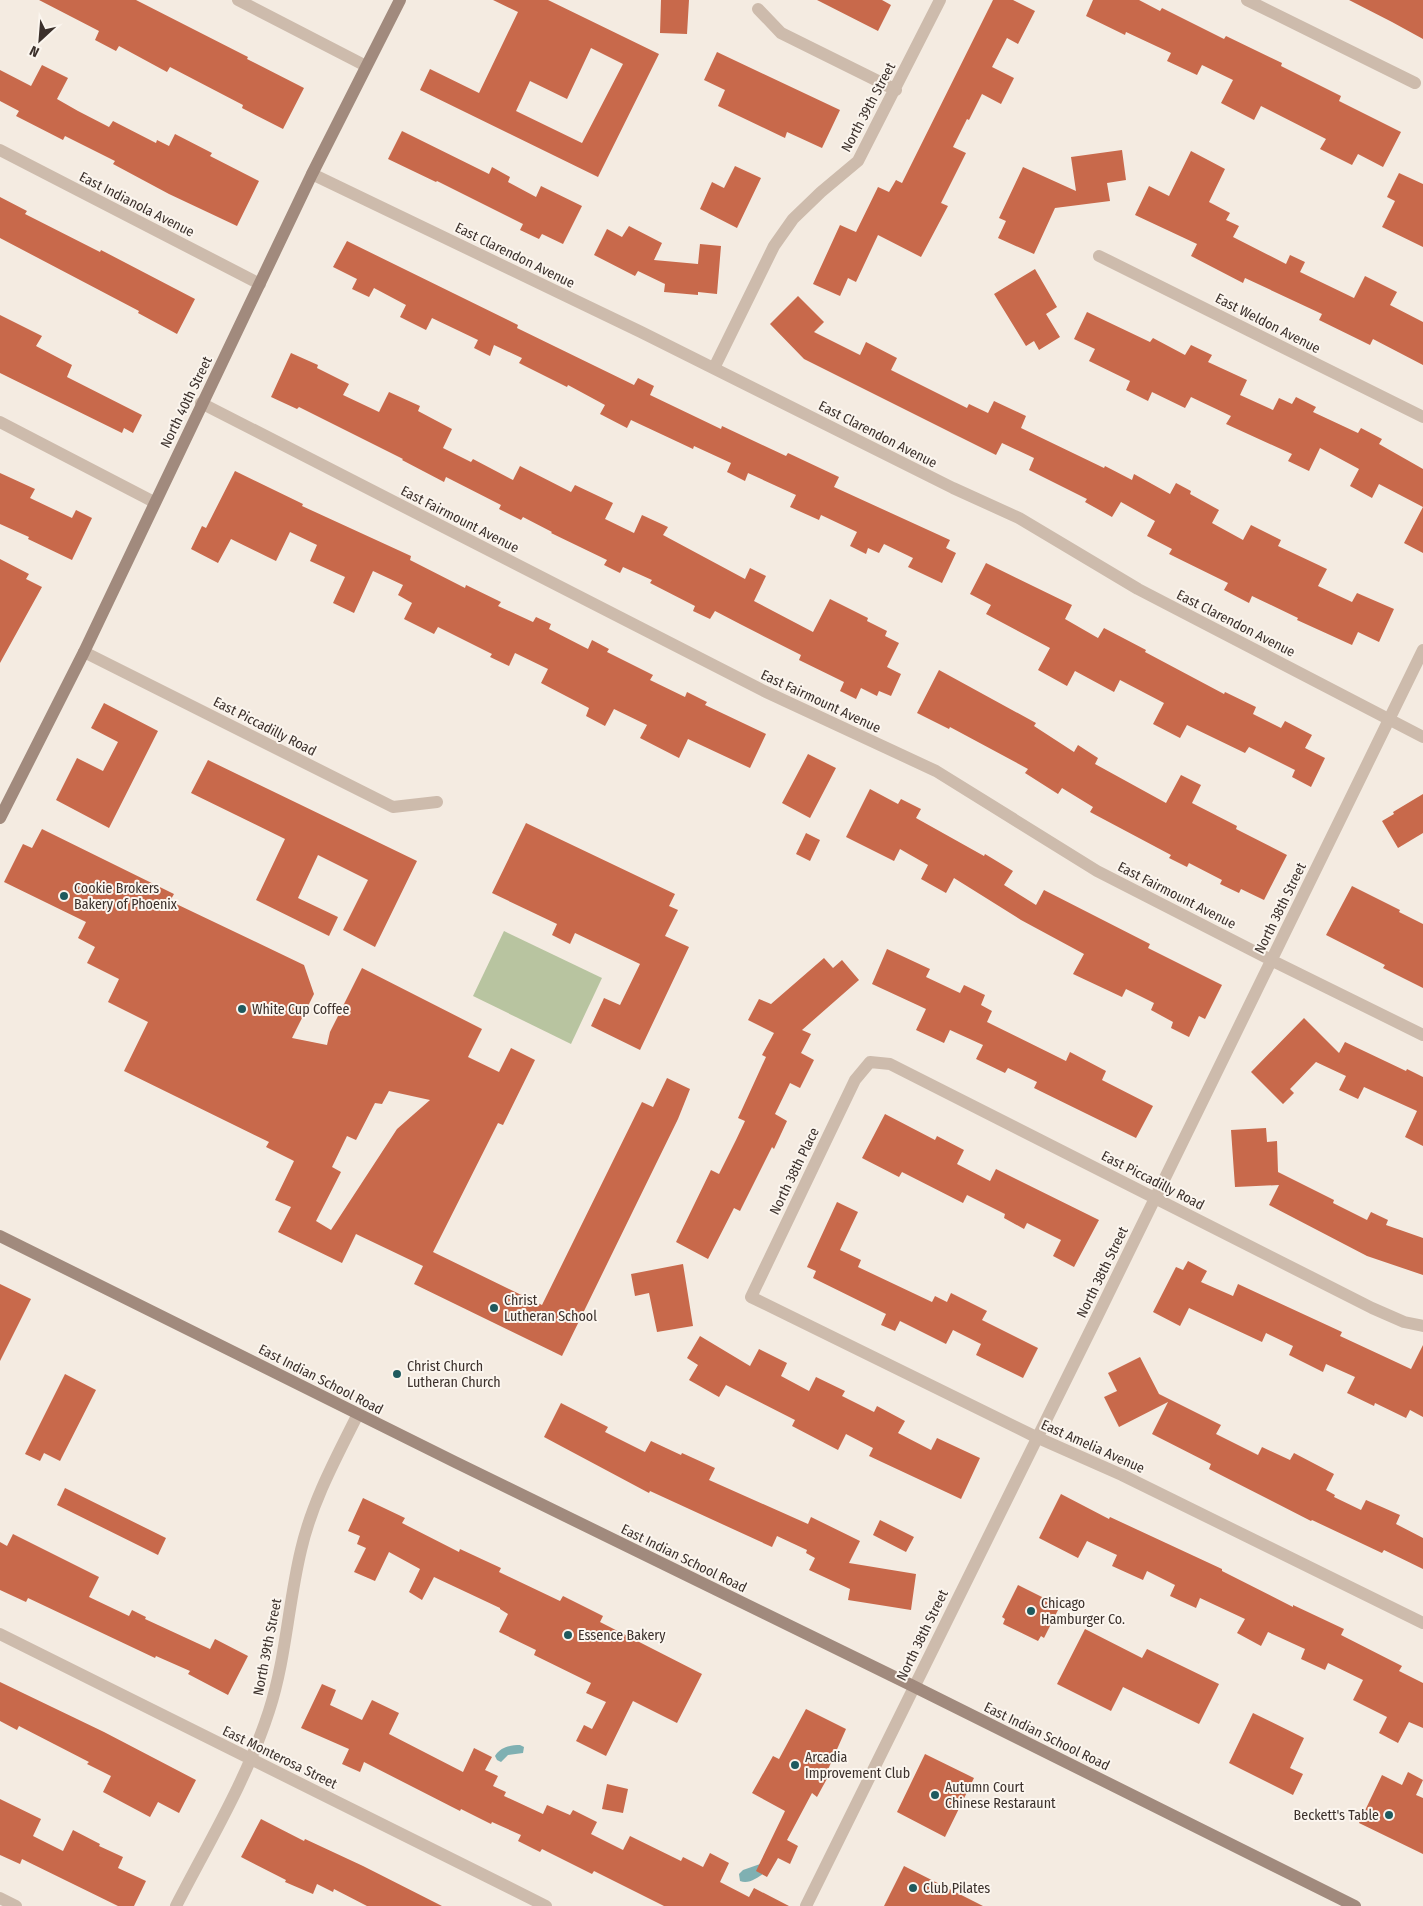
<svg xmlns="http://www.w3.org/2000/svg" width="1423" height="1906" viewBox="0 0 1423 1906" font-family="'Fira Sans Condensed',sans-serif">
	<rect width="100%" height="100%" fill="#f4ebe1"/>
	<!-- green -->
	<path fill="#b8c4a0" d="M504,931l98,47 -31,66 -98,-48z"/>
	<!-- water -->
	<path fill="#7fb0b2" d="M520,1745l4,2 -1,6 -15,2 -7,7 -4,-2 -2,-4c5,-9 16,-11 25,-11z
		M763,1863l5,7c-8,6 -18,15 -28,11l-1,-7 4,-4z"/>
	<!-- building -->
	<path fill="#c8694b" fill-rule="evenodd" d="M39,0h97l112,57 -1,2 57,29 -21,41 -41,-21 1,-3 -73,-38 -3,5 -48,-26 -3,5 -21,-11 4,-9z
		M493,0h55l111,54 -61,123 -178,-87 10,-21 49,24 39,-81zM591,48l32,16 -41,79 -66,-32 14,-30 37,18z
		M661,0h28l-2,34 -27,-1z
		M817,0h65l9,5 -13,26z
		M993,0h20l22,11 -17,33 -11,-6 -15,29 22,11 -13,26 -19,-10 -13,26 -2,-1 -14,28 13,6 -25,50 7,3 -27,51 -43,-22 -22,47 -8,-4 -8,18 -27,-12 27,-59 16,7 22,-45 11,5 7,-12 6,3z
		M1093,0h46l21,11 2,-3 62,31 2,-3 56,27 -1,3 60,30 -2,5 62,31 -18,35 -25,-13 -6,11 -32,-16 6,-10 -65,-33 -7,14 -33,-17 12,-23 -31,-15 -5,10 -30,-14 4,-8 -45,-21 -1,3 -39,-19z
		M1349,0h74v39l-31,-17z
		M717,52l123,58 -18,38 -35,-16 -2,6 -67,-32 7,-16 -21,-10z
		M42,65l26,13 -11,21 21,12 31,16 4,-6 43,22 1,-3 12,6 6,-12 37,19 -2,3 49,25 -22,45 -68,-32 -56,-30 2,-3 -50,-25 -2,4 -47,-24 3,-5 -19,-10v-31l31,16z
		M402,131l87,43 3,-7 18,10 -2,5 28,15 5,-11 41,20 -19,38 -21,-10 -3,5 -19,-9 3,-6 -86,-43 -1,1 -48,-23z
		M1122,150l4,30 -19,3 3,18 -55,7 -21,46 -36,-16 8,-17 -7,-3 24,-51 53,24 -5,-34z
		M1191,151l34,18 -16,33 21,11 -4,7 13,6 -6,11 53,27 4,-9 15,7 -5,10 54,26 11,-22 32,16 -7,13 33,17v43l-50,-26 -3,6 -51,-25 3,-6 -77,-36 -2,5 -52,-27 6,-12 -62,-29 14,-29 20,10z
		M735,166l26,12 -24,50 -37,-19 12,-27 12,6z
		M1399,173l24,11v63l-41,-20 13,-26 -8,-4z
		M0,197l27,14 -2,3 75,38 1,-2 94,49 -18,35 -39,-21 1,-2 -139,-73z
		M629,226l33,17 -8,17 44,4 2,-20 21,2 -4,48 -19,-2v3l-34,-3 1,-8 -27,-13 -3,5 -41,-21 13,-26 15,8z
		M347,241l171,84 -1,3 117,57 4,-7 16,8 -4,9 71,34 1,-3 64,30 2,-3 51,24 -5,10 116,53 -4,8 10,5 -14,30 -34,-16 5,-9 -29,-14 -5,9 -11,-5 -2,6 -16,-8 7,-14 -36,-17 -2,5 -29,-13 6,-12 -48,-22 -3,8 -18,-9 4,-9 -37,-17 -1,3 -62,-29 -4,8 -27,-14 5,-9 -37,-20 -1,2 -48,-24 3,-5 -28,-13 -4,11 -16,-8 4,-8 -46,-22 -6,12 -26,-13 6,-12 -32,-17 -5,9 -17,-8 5,-10 -24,-12z
		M1035,269l22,38 -11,7 14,23 -21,13 -5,-9 -8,5 -32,-52z
		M798,296l26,26 -10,10 46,23 6,-13 31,16 -6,12 76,38 2,-4 19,9 6,-12 32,15 -5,12 83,40 1,-2 27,14 2,-6 36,20 6,-11 15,8 -1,3 29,16 -7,13 31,17 8,-15 30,15 -3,6 49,23 -9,17 34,16 5,-9 37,16 -15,33 -21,-10 -6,13 -55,-25 1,-2 -46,-22 -3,7 -25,-13 4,-7 -59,-29 3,-5 -25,-13 8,-15 -34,-19 -9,15 -27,-15 2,-3 -58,-29 5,-12 -32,-15 -6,12 -192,-96 -34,-35z
		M1087,312l63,30 3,-4 32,17 6,-10 21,10 -4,7 39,18 -7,15 33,15 6,-12 13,6 4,-7 20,10 -3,5 45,21 3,-5 21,11 -3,5 44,25v38l-44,-23 -7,14 -22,-12 9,-17 -39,-21 -11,23 -21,-10 4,-7 -66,-30 5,-8 -40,-19 -6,11 -33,-16 -4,9 -22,-11 4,-9 -41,-20 6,-12 -21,-10z
		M0,315l42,21 -6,10 36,19 -5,12 75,38 -9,18 -9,-5 -2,5 -122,-60z
		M291,353l27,12 -1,3 32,16 -6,11 36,17 10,-20 31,14 -2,5 34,18 -9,19 28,14 2,-3 40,21 7,-14 51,26 4,-7 38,18 -8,16 29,14 8,-18 26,12 -5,8 82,44 5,-11 16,8 -12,25 59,31 17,-33 38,19 -1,3 20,10 -2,5 14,7 -12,24 14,7 -10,22 -12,-5 -2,5 -16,-8 -5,11 -16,-8 4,-9 -45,-22 2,-5 -61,-31 -25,-13 -5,8 -17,-8 2,-5 -45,-23 2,-3 -29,-13 -3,6 -16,-8 3,-5 -56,-27 1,-1 -29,-15 -2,3 -22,-11 2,-4 -55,-28 -2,5 -42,-22 1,-1 -104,-52 -2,2 -26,-12z
		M235,471l68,33 -1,2 109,50 -1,4 55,28 1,-3 35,17 -3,4 35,16 3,-5 15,7 -2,5 39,20 4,-9 17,9 -2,3 46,23 -3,5 35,17 2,-5 20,10 -2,3 61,29 -16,34 -62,-29 -9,19 -39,-20 7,-13 -33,-16 -9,17 -19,-10 3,-8 -48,-25 7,-14 -33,-16 -6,13 -19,-9 2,-3 -54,-27 -4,7 -30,-15 8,-16 -14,-8 5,-10 -30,-14 -19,42 -21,-10 12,-26 -35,-16 7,-16 -27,-13 -14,29 -45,-22 -13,24 -27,-14 11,-23 4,2z
		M0,473l35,16 -5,9 42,20 4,-8 16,8 -20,42 -44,-21 1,-2 -29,-13z
		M1423,507v46l-19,-10z
		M0,559l29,15 -3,5 16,8 -42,76z
		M986,563l86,42 -7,14 33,19 6,-10 42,22 -1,2 79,42 1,-2 31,15 -3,7 28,14 4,-7 27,14 -7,13 20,10 -14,29 -19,-10 3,-7 -46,-23 -4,6 -58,-28 -7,13 -27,-14 11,-21 -44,-23 -6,12 -39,-21 -8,15 -29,-16 12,-22 -64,-34 5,-9 -21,-11z
		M939,670l97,53 -2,3 40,26 4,-7 20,13 -3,6 71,39 15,-28 20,10 -9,18 45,23 -1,3 51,26 -23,45 -23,-11 -2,4 -19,-9 2,-4 -33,-17 -2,4 -18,-9 2,-3 -81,-43 3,-5 -31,-19 -4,6 -33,-21 3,-4 -78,-42 -1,2 -32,-16z
		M104,703l54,28 -49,97 -53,-28 21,-42 26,13 15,-29 -27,-14z
		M808,754l28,14 -26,50 -28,-15z
		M208,760l209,101 -42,86 -32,-17 25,-50 -50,-25 -20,43 40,19 -9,19 -73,-36 29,-61 -94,-46z
		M870,789l28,15 3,-5 20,10 -5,9 68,38 1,-2 28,17 -9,14 32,20 8,-15 106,54 -2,4 74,37 -17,34 -6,-3 -10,21 -18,-9 2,-6 -22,-12 3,-7 -28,-14 -4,8 -49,-23 11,-20 -63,-34 -67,-42 -8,15 -25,-14 7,-14 -28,-16 -6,12 -48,-24z
		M1423,794v39l-25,15 -16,-27 12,-7 -1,-2z
		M526,823l149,71 -6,12 9,4 -13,26 24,11 -49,103 -49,-24 13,-28 16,7 20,-41 -65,-31 -5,11 -18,-9 5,-11 -65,-31z
		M42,829l132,65 -4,7 134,64 10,29 -22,44 35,7 3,-13 32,-64 120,61 -14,28 31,15 12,-24 24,12 -32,65 -5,-2 -65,129 109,53 100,-203 11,5 14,-29 23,11 -12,30 -116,237 -148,-72 9,-18 -67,-32 -14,29 -64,-31 13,-25 -16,-7 19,-39 -28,-14 3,-5 -145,-71 24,-49 -40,-20 11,-23 -32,-16 8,-16 -17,-9 8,-16 -82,-40 19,-38 9,4zM389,1091l41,9 -33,29 -66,101 -15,-9 25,-49 -9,-5 15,-31 9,4 19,-37 7,1z
		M806,833l14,7 -10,21 -14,-7z
		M1352,886l48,24 -1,2 24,12v64l-40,-20 2,-3 -59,-30z
		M887,949l43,20 -4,8 34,16 4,-8 21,10 -4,10 11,6 -5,11 79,39 4,-9 36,19 -4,9 51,26 -17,32 -102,-50 3,-6 -29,-14 -3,5 -29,-14 7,-14 -33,-15 -6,13 -28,-13 10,-21 -54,-25z
		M824,958l9,10 9,-8 17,20 -57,50 9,4 -10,19 13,7 -14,28 -10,-5 -15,31 12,7 -13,28 -2,-2 -32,64 -6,-3 -26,51 -32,-17 35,-72 8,4 17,-34 9,-19 -7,-3 28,-61 -4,-2 12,-22 -26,-13 11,-21 12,5z
		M1304,1018l35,35 6,-11 61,29 1,-2 16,8v69l-18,-9 12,-26 -53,-24 -6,12 -19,-9 7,-14 -30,-14 -26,27 4,4 -11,11 -32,-32z
		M885,1114l50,26 2,-4 27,14 -7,14 33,17 6,-12 103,51 -25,47 -21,-11 8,-16 -34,-17 -3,6 -20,-11 1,-4 -38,-19 -4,8 -61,-31 -3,5 -37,-19z
		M1266,1128l1,14 10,-1 1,31 56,28 -1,3 34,17 4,-8 17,8 -2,5 37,13v37l-56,-19 -98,-51 10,-20 -44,2 -4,-57z
		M837,1202l21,10 -18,38 21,10 -3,7 74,35 3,-6 12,6 4,-9 36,18 -5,9 56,28 -15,30 -47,-23 5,-11 -28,-14 -7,14 -46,-23 -5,10 -14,-6 5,-11 -73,-36 3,-7 -9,-4z
		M1188,1261l19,10 -6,11 32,14 5,-12 104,48 -2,4 71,33 12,-24v72l-13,-7 -4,8 -31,-15 -1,3 -27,-13 8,-16 -29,-13 -3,8 -34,-17 4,-9 -27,-13 -4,9 -73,-34 -9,18 -27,-14 23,-45 7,3z
		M683,1264l10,62 -36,6 -8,-39 -14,3 -4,-22z
		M0,1284l31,15 -31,62z
		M700,1336l50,30 9,-17 28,14 -6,13 28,15 7,-14 29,14 -3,5 32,16 3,-6 28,15 -7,12 33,17 6,-12 43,20 -19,41 -92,-43 4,-8 -27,-14 -8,16 -46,-24 3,-6 -69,-35 -7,12 -30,-17 9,-15 -11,-7z
		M1140,1357l19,37 62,31 -5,9 42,21 4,-8 28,13 4,-7 40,21 -8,16 9,5 -1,2 27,13 5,-10 34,15 -4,9 27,14v31l-39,-19 -2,3 -70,-33 -1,1 -102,-52 2,-5 -59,-30 16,-32 -49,25 -15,-30 13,-6 -9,-18z
		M65,1374l31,16 -36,71 -16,-8 -4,8 -15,-7z
		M561,1403l47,24 -3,5 40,20 6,-11 30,14 1,-2 33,15 -6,12 99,44 3,-7 49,24 -11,22 67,11 -5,36 -63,-10 2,-11 -41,-19 6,-12 -9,-5 1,-3 -30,-14 -5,11 -122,-56 -1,2 -105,-56z
		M65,1488l101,50 -8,17 -101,-50z
		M1061,1494l48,25 1,-2 112,52v2l71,36v-2l51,24 -3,6 61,31 -3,5 24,12v45l-14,-6 -11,21 -19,-10 8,-16 -34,-17 10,-20 -35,-17 -3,7 -24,-11 4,-10 -37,-17 -7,14 -24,-13 8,-14 -45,-21 -4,10 -26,-12 5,-11 -28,-14 -4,9 -31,-14 5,-11 -30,-14 -9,17 -39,-20z
		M363,1498l42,20 -3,5 57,29 1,-3 41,19 -2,4 61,29 3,-5 40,20 -3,6 102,52 -25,49 -44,-22 -27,55 -30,-15 8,-16 8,4 14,-27 -20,-9 5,-10 -57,-28 2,-5 -37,-18 9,-18 -8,-5v-1l-66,-31 -12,23 -13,-8 11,-23 -31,-17 -14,29 -21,-9 12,-24 -9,-4 3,-8 -12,-5z
		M880,1520l34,17 -8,15 -33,-17z
		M13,1534l86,43 -10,20 40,19 3,-6 14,7 -1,2 65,30 5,-10 33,17 -20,39 -40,-21 2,-3 -34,-15 -1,2 -127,-60 -2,4 -26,-12v-48l7,4z
		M1018,1585l42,21 -16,32 -3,-2 -3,5 -35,-17 2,-5 -3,-2z
		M1085,1629l57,29 5,-9 72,35 -20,40 -76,-37 -12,24 -54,-27z
		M0,1682l104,50 92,48 -17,33 -21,-11 -8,15 -47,-25 8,-16 -24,-12 2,-2 -70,-36 -2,4 -17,-9z
		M322,1684l14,6 -6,15 32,15 10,-20 27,13 -10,21 74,38 11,-24 18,9 -7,13 13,6 -5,10 13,6 -2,4 39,18 4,-9 23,10 3,-5 24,12 -6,12 32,16 7,-14 51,25 2,-4 20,10 7,-14 19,10 -9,19 29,15 5,-9 35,18h-125l-70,-35 -2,3 -50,-25 -2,3 -22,-11 3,-6 -29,-13 -1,2 -30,-15 -1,2 -96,-49 -4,10 -18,-8 7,-15 -48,-21z
		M806,1709l40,20 -20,45 3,1 -12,22 -5,-4 -25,47 11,6 -8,18 -12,-6 -11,19 -11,-6 29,-60 -33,-18 21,-37 6,3z
		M1253,1713l51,25 -14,30 13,6 -10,21 -64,-32z
		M925,1754l49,24 -29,59 -48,-25z
		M1408,1772l15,8 -7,15 7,3v56l-64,-31 23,-48 20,10z
		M607,1784l21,5 -5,24 -21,-4z
		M0,1799l41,20 -8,17 30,15 10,-21 27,14 -1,2 24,11 -5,11 28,13 -12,25h-16l-96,-47 -2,5 -20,-9z
		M261,1819l43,22 1,-2 58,27 79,40h-75l-33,-17 -1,3 -16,-8 -4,10 -28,-12 1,-2 -45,-23z
		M904,1866l79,40h-99z"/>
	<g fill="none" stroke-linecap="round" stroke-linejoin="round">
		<!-- street -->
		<path stroke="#cdbbac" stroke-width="12" d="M238,0l128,66
			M1247,0l168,83
			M758,9l23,24 115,57
			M0,150l260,134
			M312,174l329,158 312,156 66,30 119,71 285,148
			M1099,256l324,161
			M714,368l60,-122 19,-27 28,-27 37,-31 82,-161
			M201,403l563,288 172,80 161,100 174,89 152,75
			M0,422l154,80
			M84,652l309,155 44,-5
			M1423,1326l-19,-4 -32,-14 -482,-244 -20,-2 -15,18 -104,217 285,140 86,38 301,148
			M0,1634l546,272
			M0,1898l16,8
			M176,1906c33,-64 71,-127 93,-195 17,-52 19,-107 32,-161 11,-48 35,-92 57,-136
			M806,1906l290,-587 327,-669"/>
		<!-- secondary -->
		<path stroke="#a18a7d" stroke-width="12" d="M0,818l84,-166 228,-478 88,-174
			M0,1236l455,226 458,224 442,220"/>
	</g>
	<!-- markers -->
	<g fill="#1f5a5e" stroke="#fbf5ee" stroke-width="2">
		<circle cx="64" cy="896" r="5"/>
		<circle cx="242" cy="1009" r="5"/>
		<circle cx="494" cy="1308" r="5"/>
		<circle cx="397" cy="1374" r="5"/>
		<circle cx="1031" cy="1611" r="5"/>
		<circle cx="568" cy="1635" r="5"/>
		<circle cx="795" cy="1765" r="5"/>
		<circle cx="935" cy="1795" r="5"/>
		<circle cx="1389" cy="1815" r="5"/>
		<circle cx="913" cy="1888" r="5"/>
	</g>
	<g text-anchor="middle" stroke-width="4" stroke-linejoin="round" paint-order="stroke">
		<!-- street labels -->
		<g font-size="14" fill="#3b302b" stroke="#fbf5ee">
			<text transform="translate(868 107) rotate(-62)" y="5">North 39th Street</text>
			<text transform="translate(137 204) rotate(27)" y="5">East Indianola Avenue</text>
			<text transform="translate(515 255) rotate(26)" y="5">East Clarendon Avenue</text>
			<text transform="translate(1268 323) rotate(27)" y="5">East Weldon Avenue</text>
			<text transform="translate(186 402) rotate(-64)" y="5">North 40th Street</text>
			<text transform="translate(878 434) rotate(27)" y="5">East Clarendon Avenue</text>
			<text transform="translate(460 519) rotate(27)" y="5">East Fairmount Avenue</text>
			<text transform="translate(1236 623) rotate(27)" y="5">East Clarendon Avenue</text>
			<text transform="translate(821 701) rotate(25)" y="5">East Fairmount Avenue</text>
			<text transform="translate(265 726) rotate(27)" y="5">East Piccadilly Road</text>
			<text transform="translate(1177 895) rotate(27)" y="5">East Fairmount Avenue</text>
			<text transform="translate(1280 908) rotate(-64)" y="5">North 38th Street</text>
			<text transform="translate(794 1171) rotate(-64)" y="5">North 38th Place</text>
			<text transform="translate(1153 1180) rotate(27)" y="5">East Piccadilly Road</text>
			<text transform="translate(1102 1272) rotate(-64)" y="5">North 38th Street</text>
			<text transform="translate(321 1379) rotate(27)" y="5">East Indian School Road</text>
			<text transform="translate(1093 1446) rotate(24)" y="5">East Amelia Avenue</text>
			<text transform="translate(684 1558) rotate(26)" y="5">East Indian School Road</text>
			<text transform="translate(922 1635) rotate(-64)" y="5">North 38th Street</text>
			<text transform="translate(267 1647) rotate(-79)" y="5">North 39th Street</text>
			<text transform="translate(1047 1736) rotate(26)" y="5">East Indian School Road</text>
			<text transform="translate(280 1757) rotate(26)" y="5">East Monterosa Street</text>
		</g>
		<!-- poi labels -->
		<g font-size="14" fill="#3b302b" stroke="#fbf5ee" text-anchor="start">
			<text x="74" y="893">Cookie Brokers<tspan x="74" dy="16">Bakery of Phoenix</tspan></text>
			<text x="252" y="1014">White Cup Coffee</text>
			<text x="504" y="1305">Christ<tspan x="504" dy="16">Lutheran School</tspan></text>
			<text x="407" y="1371">Christ Church<tspan x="407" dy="16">Lutheran Church</tspan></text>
			<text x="1041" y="1608">Chicago<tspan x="1041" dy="16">Hamburger Co.</tspan></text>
			<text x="578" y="1640">Essence Bakery</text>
			<text x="805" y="1762">Arcadia<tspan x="805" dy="16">Improvement Club</tspan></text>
			<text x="945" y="1792">Autumn Court<tspan x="945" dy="16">Chinese Restaraunt</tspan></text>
			<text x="1379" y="1820" text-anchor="end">Beckett's Table</text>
			<text x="923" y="1893">Club Pilates</text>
		</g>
	</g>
	<!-- north arrow -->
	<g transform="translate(40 40) rotate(206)" stroke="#fbf5ee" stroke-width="4" paint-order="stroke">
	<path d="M0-4L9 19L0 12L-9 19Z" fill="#3b302b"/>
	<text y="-8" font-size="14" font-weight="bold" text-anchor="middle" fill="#3b302b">N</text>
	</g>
</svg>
